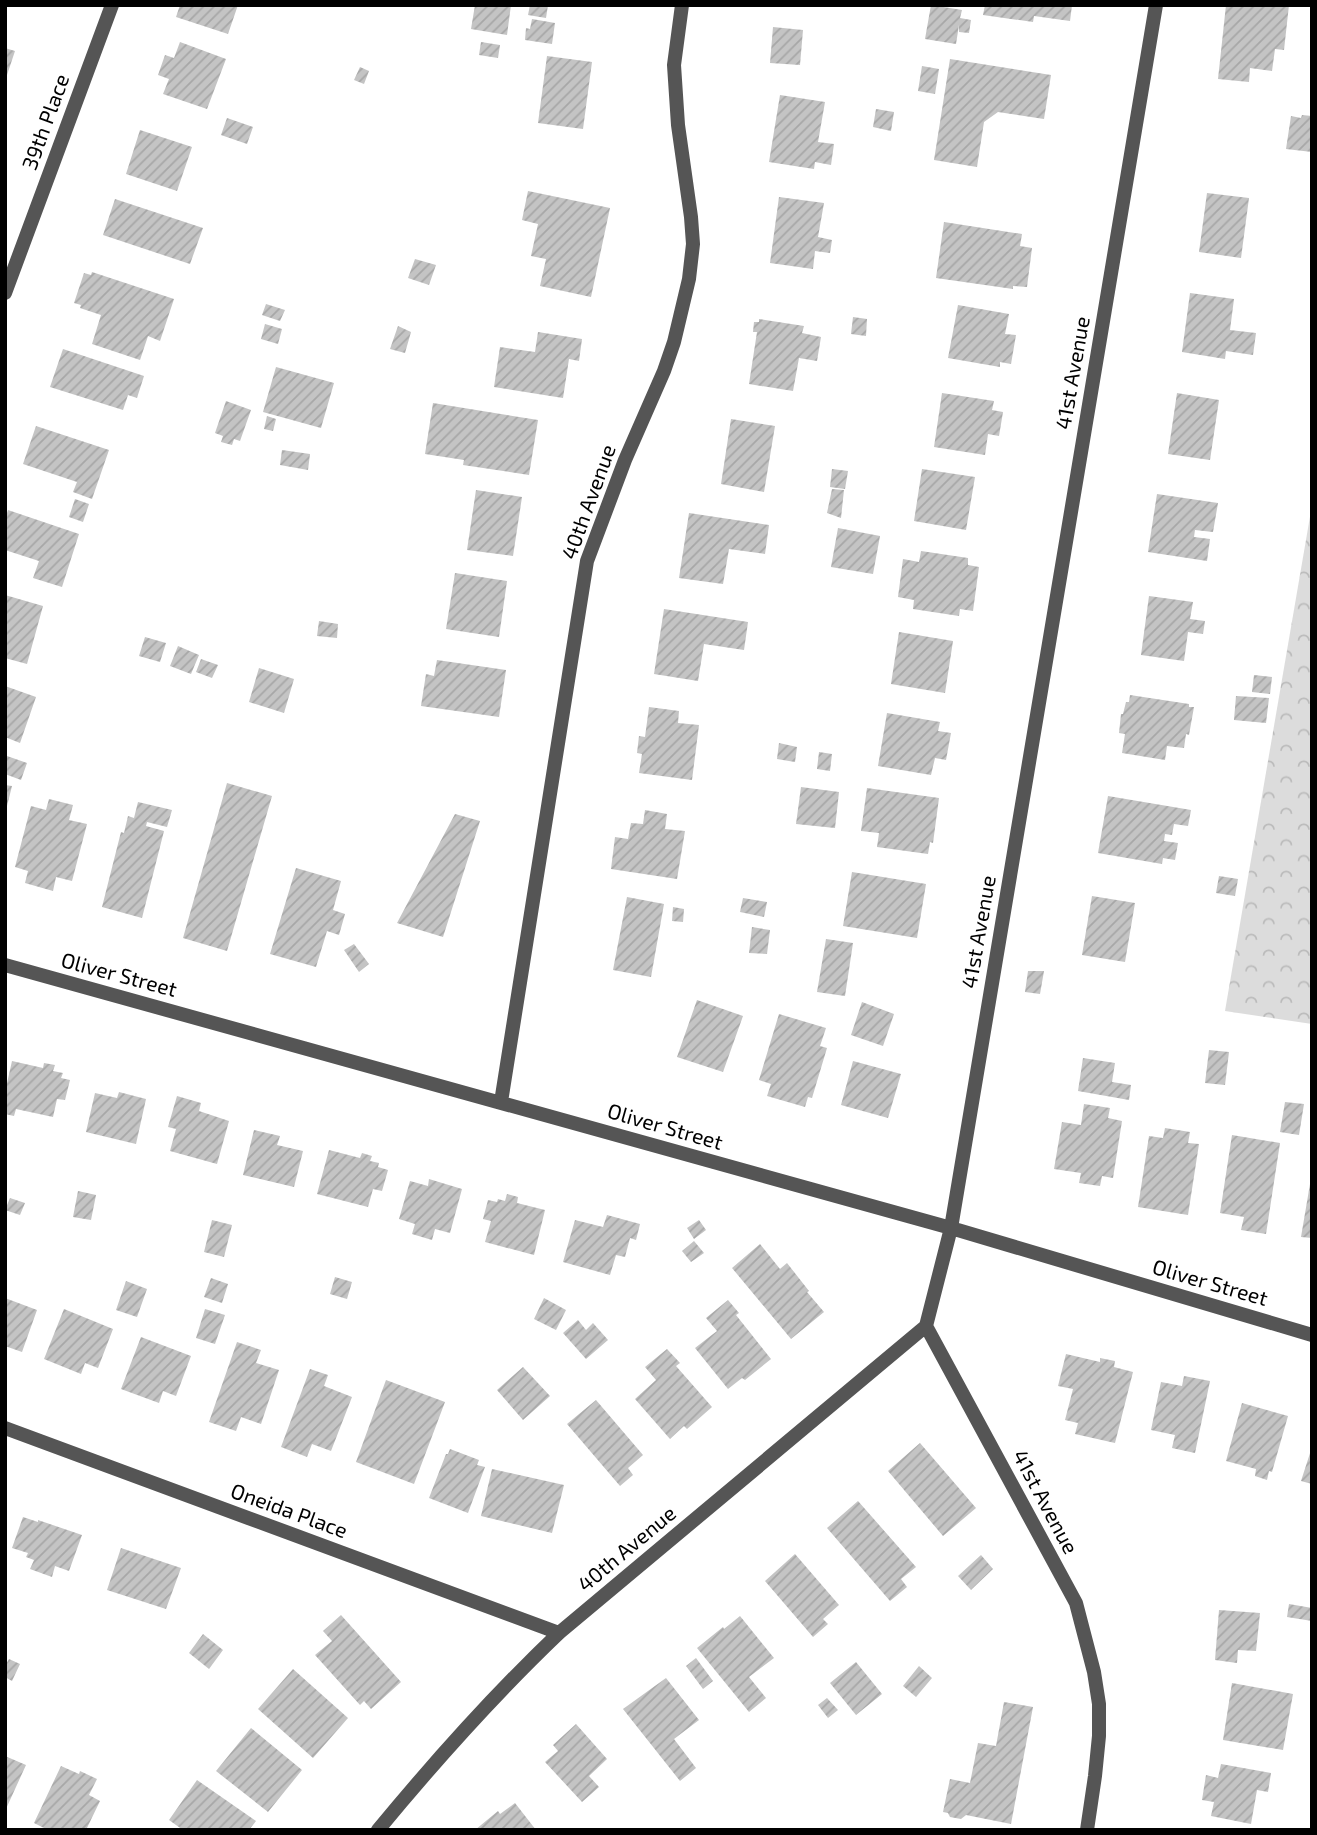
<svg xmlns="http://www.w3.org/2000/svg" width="1317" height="1835" viewBox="0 0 1317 1835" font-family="'Exo 2',sans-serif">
	<defs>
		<pattern id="forest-crowns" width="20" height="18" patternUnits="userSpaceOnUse" patternTransform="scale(1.75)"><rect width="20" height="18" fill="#dcdcdc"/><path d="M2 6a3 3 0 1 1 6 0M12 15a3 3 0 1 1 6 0" fill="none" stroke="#bbb"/></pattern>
		<pattern id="building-hatch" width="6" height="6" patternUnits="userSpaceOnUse" patternTransform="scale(1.75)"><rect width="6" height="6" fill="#c4c4c4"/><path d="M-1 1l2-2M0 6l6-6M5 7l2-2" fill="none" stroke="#a7a7a7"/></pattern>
	</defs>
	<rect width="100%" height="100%" fill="#fff"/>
	<!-- forest -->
	<path fill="url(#forest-crowns)" d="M1312,505v519l-87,-13z"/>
	<!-- building -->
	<path fill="url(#building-hatch)" d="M180,5h58l-10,29 -52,-17z
		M475,5h36l-4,30 -36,-6z
		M530,5h18l-2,13 -18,-3z
		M931,5l31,5 -2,8 11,2 -2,13 -10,-1v-7l-3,19 -31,-5z
		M985,5h87l-2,16 -36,-5 -1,6 -50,-7z
		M1226,5h63l-5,45 -9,-1 -3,22 -22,-3 -1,14 -31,-3z
		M532,19l23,4 -3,21 -27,-4 1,-12 4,1z
		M773,27l30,3 -3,35 -30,-2z
		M180,42l46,17 -19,50 -44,-15 6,-15 -11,-4 7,-20 9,3z
		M481,42l19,3 -2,13 -19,-3z
		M5,48l10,3 -9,27h-1z
		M547,56l45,6 -9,67 -45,-6z
		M950,59l101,16 -7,44 -46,-7 -14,10 -7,45 -43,-7z
		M922,66l17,3 -4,25 -17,-3z
		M360,67l9,4 -5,13 -10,-4z
		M780,95l45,7 -7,40 16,2 -3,21 -16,-3 -1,7 -45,-7z
		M876,109l18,3 -3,19 -18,-4z
		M1302,115l10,1v36l-26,-3 5,-33 10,2z
		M227,118l26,9 -6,17 -26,-9z
		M140,130l52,17 -15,44 -51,-17z
		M528,191l82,17 -19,89 -51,-11 6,-27 -15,-3 7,-32 -16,-4z
		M1207,193l42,5 -8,60 -42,-6z
		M779,197l45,6 -6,34 14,3 -2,13 -15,-2 -2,18 -43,-6z
		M115,199l88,29 -13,36 -87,-29z
		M944,222l78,12 -2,12 12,2 -5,39 -14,-1v3l-77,-11z
		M415,259l21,6 -7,20 -21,-7z
		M92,272l82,27 -14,42 -12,-5 -8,24 -48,-16 9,-29 -21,-7 1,-3 -7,-2 10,-30 7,2z
		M1190,293l44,6 -4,31 26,3 -3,22 -27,-4 -1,8 -43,-7z
		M266,304l19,6 -5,11 -18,-6z
		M958,305l51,9 -4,20 11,1 -5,29 -11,-2v5l-52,-9z
		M853,317l14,2 -1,17 -15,-2z
		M759,319l45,7 -2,7 19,4 -4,24 -18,-3 -6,33 -44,-7 8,-52h-4l1,-10h5z
		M265,324l17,5 -4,15 -17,-5z
		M398,326l13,6 -6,21 -15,-4z
		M538,332l44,7 -3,22 -10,-2 -6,39 -69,-11 6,-40 35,5z
		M63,349l81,27 -7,22 -9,-3 -5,15 -73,-23z
		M276,367l58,16 -13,45 -58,-16z
		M942,393l52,8 -2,9 11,2 -4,24 -11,-2 -3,21 -51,-8z
		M1177,393l42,7 -9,60 -42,-6z
		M226,401l25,9 -11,31 -6,-2 -2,6 -11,-3 2,-6 -8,-3z
		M433,403l105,17 -9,55 -66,-10 1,-5 -39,-6z
		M267,416l9,3 -3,12 -9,-2z
		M731,419l44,7 -11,66 -43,-8z
		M36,426l73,24 -17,49 -19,-7 4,-10 -54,-18z
		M282,450l28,4 -2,16 -28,-5z
		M832,469l16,2 -3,18 -15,-2z
		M922,469l53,8 -9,53 -52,-9z
		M832,489l12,1 -3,28 -14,-5z
		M476,490l46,7 -9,59 -46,-6z
		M1157,494l61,9 -5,29 -18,-2 -1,7 16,2 -3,22 -59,-9z
		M75,499l14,5 -6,18 -14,-5z
		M8,510l71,24 -17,53 -29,-9 6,-17 -34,-11v-31z
		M689,513l80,12 -4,29 -36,-5 -6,35 -44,-6z
		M838,528l42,8 -7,38 -42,-7z
		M921,551l47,7v7l11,2 -6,44 -13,-2 -1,7 -46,-7 1,-9 -16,-3 5,-38 16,3z
		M455,573l52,8 -8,56 -53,-8z
		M5,595l38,11 -16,58 -22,-6z
		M1149,596l44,6 -3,17 15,2 -2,13 -15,-2 -4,29 -43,-6z
		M664,609l84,13 -4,28 -40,-6 -6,37 -44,-7z
		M319,621l19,3 -1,14 -20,-2z
		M899,632l54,9 -8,52 -54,-9z
		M145,637l21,6 -6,19 -21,-6z
		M178,646l21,9 -8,19 -21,-8z
		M201,659l17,6 -6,13 -16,-6z
		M437,660l69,10 -7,47 -78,-11 5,-32 8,2z
		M259,668l35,11 -10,34 -35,-11z
		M1254,675l18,2 -2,17 -18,-2z
		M5,686l31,11 -16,46 -15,-6z
		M1130,695l59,9v3h5l-5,28 -3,-1 -2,14 -17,-2 -2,14 -43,-7 3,-19 -6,-1 2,-19h2l3,-12h3z
		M1236,696l33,2 -3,25 -32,-3z
		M649,707l30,4 -1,12 21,2 -7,55 -53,-7 3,-19 -5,-1 2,-17 6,1z
		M887,713l53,9 -2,9 13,2 -5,27 -11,-2 -4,17 -53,-9z
		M779,743l18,4 -2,15 -18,-3z
		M819,752l13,2 -2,17 -13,-2z
		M7,756l20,7 -6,17 -16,-6z
		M227,783l45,13 -45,155 -44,-13z
		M5,785l7,1 -6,24h-1z
		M801,787l38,5 -4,36 -39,-4z
		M867,788l72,10 -6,45 -3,-1 -2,12 -51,-7 2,-14 -18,-2z
		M1108,796l83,14 -3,16 -14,-2 -2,11 -7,-1 -1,7 14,2 -3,17 -12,-2 -1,6 -64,-11z
		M49,799l24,6 -4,15 18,4 -15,57 -16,-4 -3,14 -28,-8 3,-12 -13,-4 16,-61 15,4z
		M138,802l34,8 -5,17 -20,-5 -1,4 18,5 -22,87 -40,-11 19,-75 3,1 4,-17 6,2z
		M645,810l22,4 -2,15 20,2 -8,48 -66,-10 4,-32 13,2 3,-16 12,1z
		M455,814l25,7 -37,116 -46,-14z
		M296,868l45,13 -8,29 12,4 -6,21 -12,-4 -11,36 -46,-13z
		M852,872l74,12 -9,54 -74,-12z
		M1219,876l19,3 -3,17 -19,-3z
		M1092,896l43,7 -10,59 -43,-7z
		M627,897l37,7 -13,73 -38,-7z
		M743,898l24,4 -3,15 -24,-5z
		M673,907l11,2 -1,13 -11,-1z
		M752,927l18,3 -3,24 -18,-1z
		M826,939l27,4 -8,53 -28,-4z
		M354,944l15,20 -10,8 -15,-22z
		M1028,971h16l-4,23 -15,-2z
		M697,1000l46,16 -20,56 -46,-15z
		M862,1002l32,12 -11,32 -32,-11z
		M779,1014l47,14 -6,18 7,2 -15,50 -4,-1 -3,10 -38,-11 4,-12 -12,-4z
		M1209,1050l20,2 -4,33 -20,-2z
		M1083,1058l32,5 -3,19 19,3 -2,15 -51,-9z
		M12,1061l31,7 1,-5 11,2 -2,6 10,2 -2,5 9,2 -5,20 -8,-1 -4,18 -37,-8 -2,7 -9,-2v-22z
		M853,1061l48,13 -13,44 -47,-13z
		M119,1092l27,7 -10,45 -50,-12 9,-39 22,5z
		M177,1096l24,7 -2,8 30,10 -12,43 -47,-13 6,-22 -8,-2z
		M1285,1102l19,2 -5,31 -19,-3z
		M1084,1104l26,4 -2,10 14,3 -9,57 -11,-2 -2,10 -21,-3 2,-10 -27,-4 8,-47 19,3z
		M1165,1128l25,4 -2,11 11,1 -11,71 -50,-8 11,-71 14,2z
		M254,1130l26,6 -3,9 26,6 -9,36 -51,-12z
		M1232,1135l48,8 -14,91 -25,-4 3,-13 -24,-4z
		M329,1150l31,8 2,-5 10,3 -2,5 9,2 -1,4 10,3 -6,21 -9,-2 -5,18 -51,-13z
		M429,1179l33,10 -12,44 -15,-4 -3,11 -20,-6 3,-10 -16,-5 11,-38 18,5z
		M1310,1184l2,1v53l-11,-1z
		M78,1191l18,4 -5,25 -18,-3z
		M507,1194l11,3 -1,6 28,7 -11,45 -49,-13 6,-21 -8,-2 5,-19 9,2 1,-3 7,2z
		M10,1198l15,5 -5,12 -15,-5z
		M607,1215l33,9 -4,16 -6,-2 -5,19 -9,-2 -6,20 -47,-13 12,-42 28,7z
		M212,1220l20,5 -8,32 -20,-5z
		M699,1220l7,10 -12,9 -7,-11z
		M694,1241l10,12 -13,9 -9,-11z
		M760,1244l20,25 7,-6 22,28 -2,1 17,20 -33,27 -59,-71z
		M335,1277l17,5 -5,17 -17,-5z
		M211,1278l17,6 -6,19 -18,-6z
		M126,1281l21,8 -10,28 -21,-7z
		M5,1298l32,12 -15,42 -17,-6z
		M544,1298l22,12 -10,20 -22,-11z
		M728,1300l11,13 -3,2 35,44 -26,21 -3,-2 -14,11 -33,-41 22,-17 -11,-13z
		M64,1309l49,20 -15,39 -13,-5 -4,11 -37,-15z
		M205,1309l20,6 -10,29 -19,-6z
		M578,1320l8,10 7,-7 15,17 -22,19 -23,-26z
		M141,1337l50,19 -15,40 -13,-5 -4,12 -38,-14z
		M237,1342l24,8 -5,13 23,7 -18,54 -20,-7 -5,14 -27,-9z
		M667,1349l13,14 -4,3 36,41 -25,22 -3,-3 -14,13 -35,-40 21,-19 -11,-13z
		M1066,1354l34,8v-4l15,3 -1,6 19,5 -18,71 -40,-9 3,-11 -13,-3 8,-31 -15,-3z
		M523,1367l27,29 -27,24 -26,-30z
		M310,1369l18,6 -4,11 28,11 -21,54 -19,-7 -5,13 -26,-10z
		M1184,1376l26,5 -15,72 -23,-5 3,-13 -24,-5 10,-48 21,4z
		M386,1380l59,22 -31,82 -58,-22z
		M596,1400l47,55 -15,13 5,7 -13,11 -53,-62z
		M1242,1403l46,13 -16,56 -3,-1 -2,9 -12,-4 1,-7 -30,-8z
		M920,1443l56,65 -33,28 -55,-65z
		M1312,1447v37l-11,-3z
		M450,1449l29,11 -2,5 8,2 -17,46 -39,-15 17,-44h2z
		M492,1469l72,16 -12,48 -71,-17z
		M858,1501l58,66 -15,12 6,8 -17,14 -63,-73z
		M23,1517l15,5v-2l44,15 -13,36 -14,-5 -3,11 -22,-8 4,-9 -8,-3 2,-4 -16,-5z
		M121,1548l60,20 -15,41 -59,-19z
		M795,1554l44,51 -16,14 5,5 -15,13 -48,-56z
		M981,1555l12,14 -22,21 -13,-14z
		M1289,1604l23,4v13l-25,-4z
		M1219,1610l41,3 -4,38 -18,-1 -1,13 -22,-3z
		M341,1615l60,67 -30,27 -7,-8 -4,4 -45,-50 17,-14 -9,-10z
		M740,1616l34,42 -25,19 17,21 -17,14 -52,-64 26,-21 1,2z
		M203,1634l20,16 -14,19 -20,-16z
		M696,1658l17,23 -10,8 -17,-23z
		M9,1659l11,5 -8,17 -7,-4v-11z
		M856,1662l26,32 -26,21 -26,-32z
		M919,1666l13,12 -16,19 -13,-11z
		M293,1669l55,49 -35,40 -55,-49z
		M666,1678l33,42 -25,19 22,29 -16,13 -57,-72z
		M1232,1683l61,11 -10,56 -60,-10z
		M827,1698l11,12 -10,8 -10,-13z
		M1004,1702l29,5 -22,117 -45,-9 -5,4 -11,-2 -2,-4 -5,-1 7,-33 20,4 8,-40 18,3z
		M576,1724l31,35 -18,17 10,11 -17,15 -37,-40 13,-11 -5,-6z
		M251,1728l51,42 -34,42 -52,-41z
		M5,1756l21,9 -21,46z
		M1221,1764l50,9 -3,19 -11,-2 -6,34 -40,-8 3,-14 -12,-2 4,-25 12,3z
		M61,1766l18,8 1,-3 17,8 -8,16 11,6 -14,29h-38l-14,-7z
		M197,1780l59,41 -7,9h-66l-14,-10z
		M515,1803l21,27h-61l23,-19 2,3z"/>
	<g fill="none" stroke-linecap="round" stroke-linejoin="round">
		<!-- street -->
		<path stroke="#555" stroke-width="14" d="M5,293l107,-288
			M5,965l946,263 361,107
			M501,1102l86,-541 38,-101 39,-89 10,-29 15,-63 4,-35 -2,-27 -13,-92 -4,-60 8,-60
			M5,1428l554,205
			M378,1830c57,-69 116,-135 181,-197l367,-307
			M1087,1830l8,-54 4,-40v-32l-5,-32 -18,-69 -150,-277 25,-98 205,-1223"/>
	</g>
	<g text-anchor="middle" stroke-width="7" stroke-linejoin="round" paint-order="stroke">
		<!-- street labels -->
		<g font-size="21" fill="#000" stroke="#fff">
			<text transform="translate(46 122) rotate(-70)" y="7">39th Place</text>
			<text transform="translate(1073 373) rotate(-80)" y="7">41st Avenue</text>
			<text transform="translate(589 502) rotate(-70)" y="7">40th Avenue</text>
			<text transform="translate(979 932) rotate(-80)" y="7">41st Avenue</text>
			<text transform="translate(119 975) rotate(15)" y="7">Oliver Street</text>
			<text transform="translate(665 1127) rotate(16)" y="7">Oliver Street</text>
			<text transform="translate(1210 1283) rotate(16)" y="7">Oliver Street</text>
			<text transform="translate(1045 1502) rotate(62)" y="7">41st Avenue</text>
			<text transform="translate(289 1511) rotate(20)" y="7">Oneida Place</text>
			<text transform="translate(627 1549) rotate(-40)" y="7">40th Avenue</text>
		</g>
	</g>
	<!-- border -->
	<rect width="1317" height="1835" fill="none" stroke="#000000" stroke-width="14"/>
</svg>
